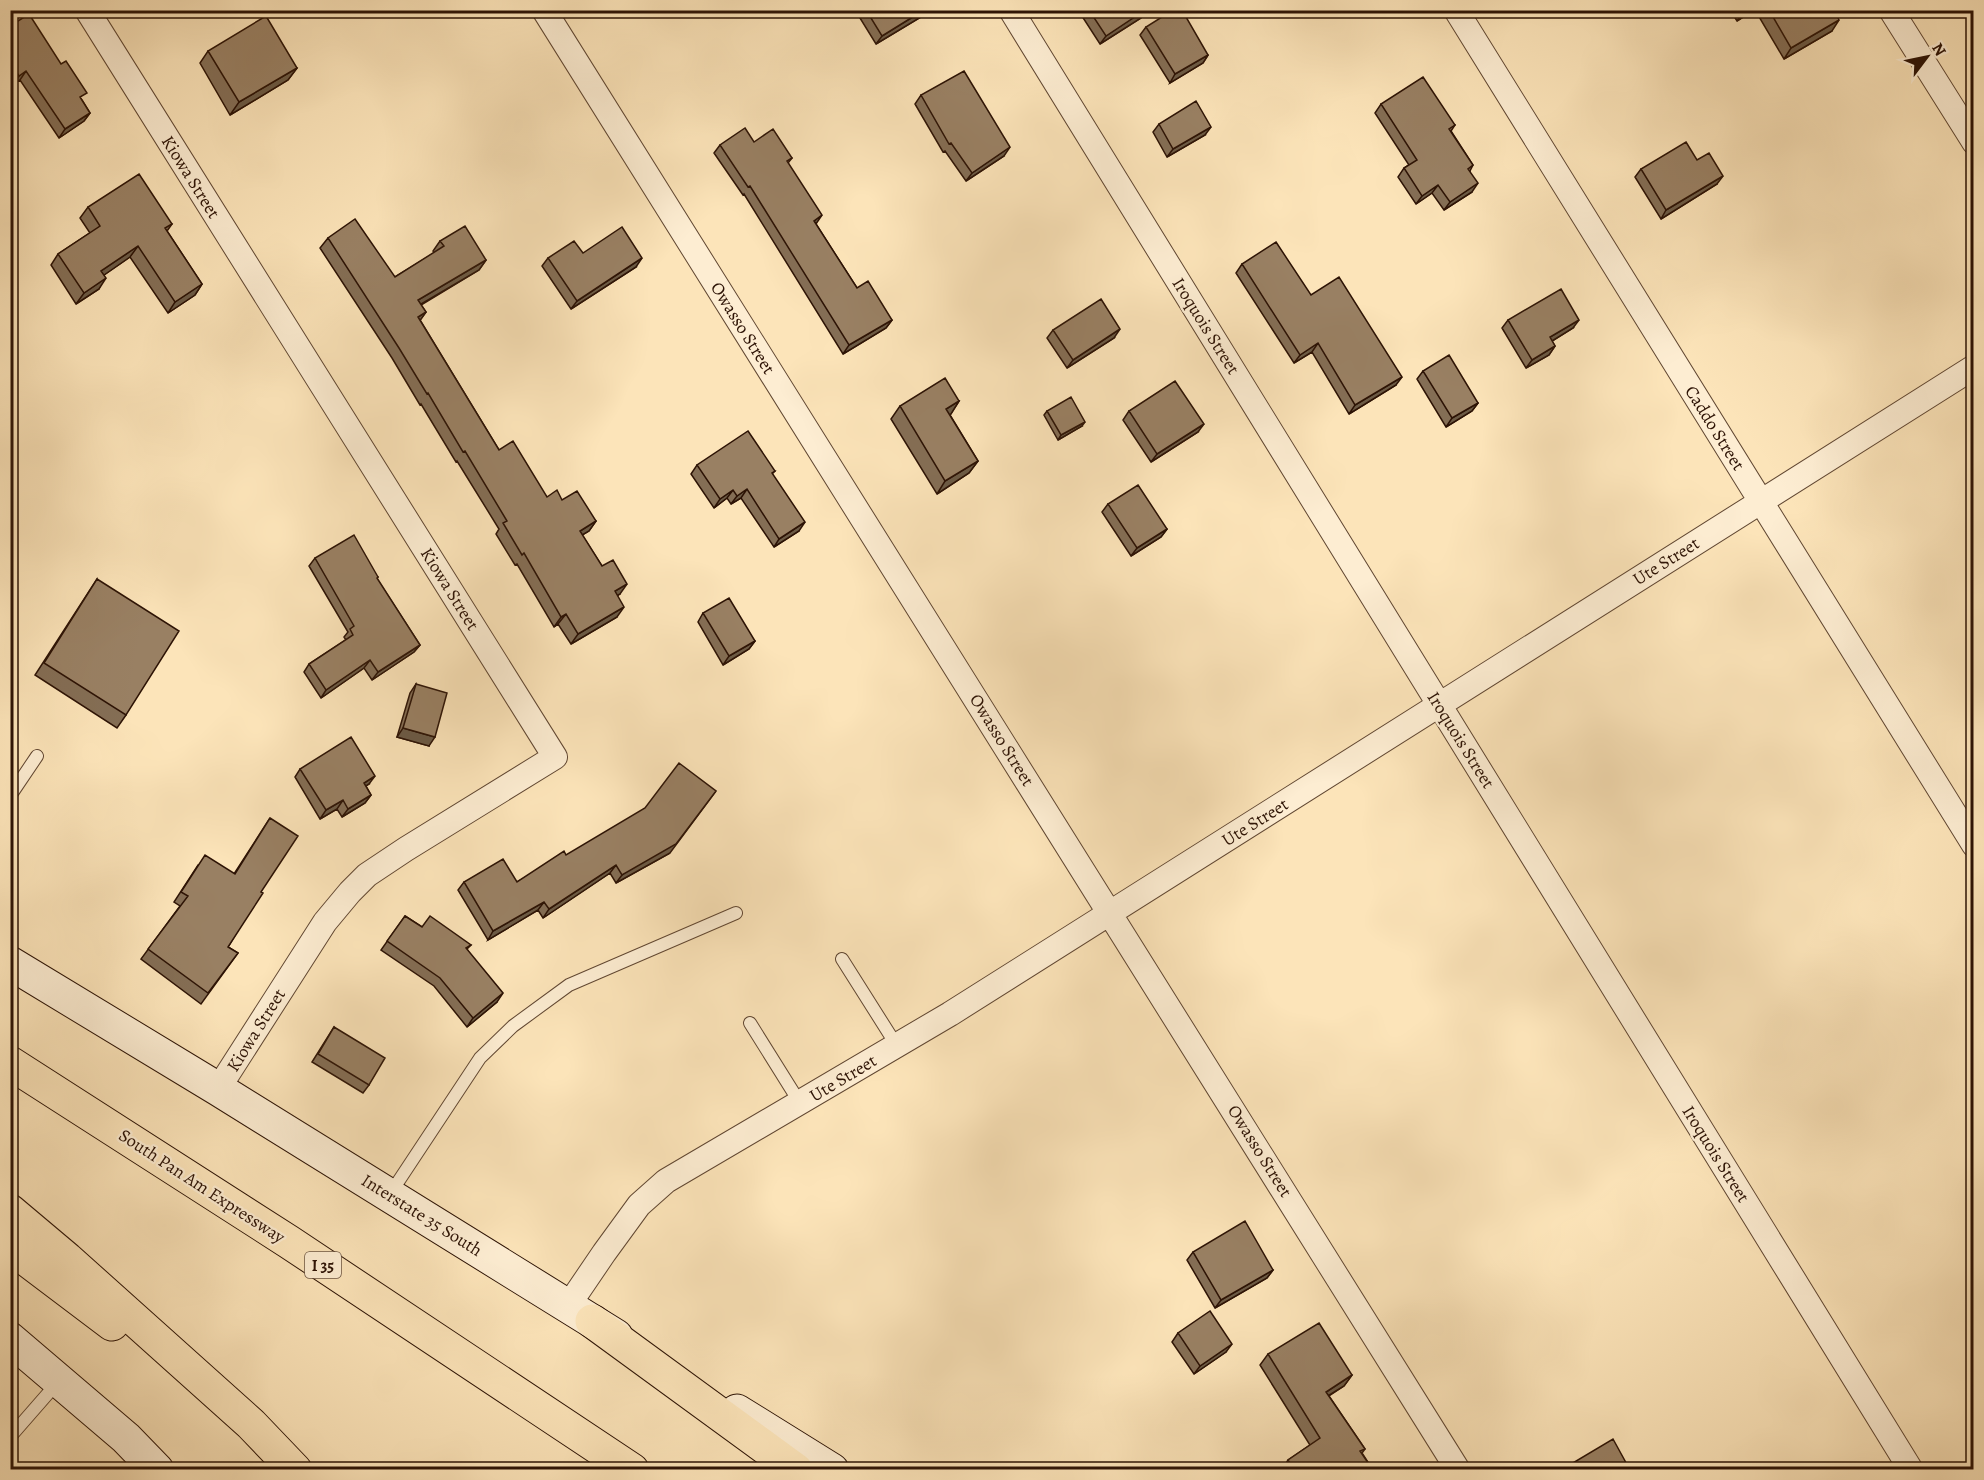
<svg xmlns="http://www.w3.org/2000/svg" width="1984" height="1480" viewBox="0 0 1984 1480" font-family="Alegreya,serif">
	<rect width="100%" height="100%" fill="#fce4b9"/>
	<filter id="stains"><feTurbulence type="fractalNoise" baseFrequency=".00333" numOctaves="4"/><feColorMatrix values="0 0 0 0 .2 0 0 0 0 .09 0 0 0 0 .02 0 0 0 .5 -.17"/></filter>
	<radialGradient id="worn" r=".72"><stop offset=".6" stop-color="#630" stop-opacity="0"/><stop offset="1" stop-color="#630" stop-opacity=".3"/></radialGradient>
	<g fill="none" stroke-linecap="round" stroke-linejoin="round">
		<defs>
			<path id="lane" d="M10,796l27,-40
				M842,959l55,87
				M750,1023l50,80
				M390,1194l90,-136 33,-32 56,-41 167,-72
				M10,1437l48,-55"/>
			<path id="street" d="M87,10l468,747 -149,92 -39,26 -17,17 -25,30 -107,167
				M544,10l914,1460
				M1011,10l900,1460
				M1456,10l518,835
				M1891,10l83,132
				M568,1306l36,-53 35,-48 27,-24 284,-167 1024,-647"/>
			<path id="secondary" d="M10,963l208,126 398,247
				M10,1339l116,99 31,32
				M737,1411l95,59"/>
			<path id="highway" d="M10,1063l279,179 343,228
				M10,1211l57,48 184,165 44,46
				M10,1247l102,77
				M592,1321l204,149"/>
		</defs>
		<!-- lane casing -->
		<use href="#lane" stroke="#614732" stroke-width="14"/>
		<!-- street casing -->
		<use href="#street" stroke="#614732" stroke-width="26"/>
		<!-- secondary casing -->
		<use href="#secondary" stroke="#2d1305" stroke-width="35"/>
		<!-- highway casing -->
		<use href="#highway" stroke="#2d1305" stroke-width="35"/>
		<!-- lane -->
		<use href="#lane" stroke="#fdedd2" stroke-width="12"/>
		<!-- street -->
		<use href="#street" stroke="#fdedd2" stroke-width="24"/>
		<!-- secondary -->
		<use href="#secondary" stroke="#fdedd2" stroke-width="33"/>
		<!-- highway -->
		<use href="#highway" stroke="#fce4b9" stroke-width="33"/>
	</g>
	<!-- wall -->
	<path fill="#846e55" stroke="#2d1305" stroke-width="1.5" d="M855,10h71l-5,7 -45,27z
		M1078,10h68l-5,8 -41,26z
		M1730,10h24l-17,11z
		M1755,10h79l-2,21 -48,28z
		M10,26l72,74 8,13 -6,8 -25,17 -39,-58 -7,4 -3,-4z
		M1146,27l62,28 -5,8 -33,20 -30,-48z
		M208,51l89,17 -9,12 -58,35 -30,-52z
		M921,95l83,61 -38,25 -21,-30 -2,1 -28,-48z
		M1381,104l74,21 -4,6 22,34 -3,6 2,21 -28,18 -12,-17 -16,11 -18,-27 6,-9 5,-3 -34,-52z
		M1159,124l46,11 -38,22 -14,-25z
		M754,142l38,16 -4,5 28,61 41,64 35,32 -6,8 -43,26 -99,-160 -1,1 -29,-42 6,-8z
		M1697,160l20,24 -56,35 -26,-42 6,-8z
		M88,207l84,17 -5,7 35,53 -7,11 -27,18 -38,-56 -26,18 -5,14 -23,15 -25,-39 7,-11 32,-21 -10,-15z
		M328,238l67,39 39,-24 -1,-2 7,-10 46,19 -7,10 -58,35 5,7 -6,8 79,130 48,47 15,3 34,21 -7,10 -7,4 38,59 -3,2v21l-46,27 -13,-20 -4,3 -37,-63 -2,1 -19,-31 3,-5 -42,-68 -1,1 -35,-58 -1,1 -28,-47 -72,-110z
		M583,253l53,14 -65,42 -29,-43 6,-8z
		M1242,264l69,31 85,90 -47,29 -37,-62 -18,11 -58,-90z
		M1508,320l65,8 -21,13 3,5 -6,9 -23,13 -24,-40z
		M1053,330l61,8 -47,30 -20,-30z
		M1423,371l55,32 -6,8 -26,16 -29,-48z
		M959,401l-9,14 28,46 -9,12 -32,21 -46,-75 9,-13z
		M1047,411l35,15 -24,14 -14,-25z
		M1129,411l69,21 -47,30 -28,-42z
		M697,465l78,6 -3,3 27,57 -25,16 -33,-49 -10,6 -4,-6 -13,10 -23,-34z
		M1108,504l59,25 -6,8 -30,19 -29,-44z
		M315,558l63,19 -1,2 43,66 -6,7 -42,28 -8,-12 -43,30 -17,-26 5,-8 37,-24 -2,-3 4,-5 -39,-66z
		M97,579l29,136 -9,13 -82,-53z
		M703,613l52,28 -6,8 -26,16 -25,-43z
		M416,684l13,62 -32,-9 13,-44z
		M300,769l69,15 -3,2 5,9 -6,8 -23,14 -5,-8 -17,10 -25,-42z
		M270,818l-9,74 -33,55 10,6 -37,51 -60,-45 39,-53 -6,-4 24,-37 36,9z
		M670,853l-54,30 -6,-10 -67,45 -5,-8 -50,30 -30,-50 6,-8h53l49,-27z
		M405,916l17,11 49,18 -4,4 30,53 -30,25 -33,-41 -53,-36z
		M334,1027l35,58 -6,8 -51,-31z
		M1193,1252l80,18 -6,8 -52,30 -28,-48z
		M1178,1333l48,19 -32,22 -22,-32z
		M1268,1354l84,21 -8,11 -15,10 36,53 -3,4 11,17h-92l7,-10 22,-15 -50,-80z"/>
	<!-- shaded-wall -->
	<path fill="#6b5a45" stroke="#2d1305" stroke-width="1.5" d="M924,10h2l-5,7 -45,27 6,-8z
		M1145,10h1l-5,8 -41,26 6,-8z
		M1745,10h9l-17,11z
		M1839,20l-7,11 -48,28 7,-11z
		M1208,55l-5,8 -33,20 5,-9z
		M297,68l-9,12 -58,35 9,-13z
		M26,71l-6,9 -7,4 6,-8z
		M90,113l-6,8 -25,17 6,-9z
		M1211,127l-6,8 -38,22 6,-8z
		M1010,147l-6,9 -38,25 6,-8z
		M1723,176l-6,8 -56,35 5,-9z
		M1478,183l-6,9 -28,18 6,-8z
		M1438,185l-6,8 -16,11 6,-8z
		M822,215l-6,9 -2,-3z
		M138,246l-8,11 -36,25 7,-11z
		M642,258l-6,9 -65,42 6,-8z
		M486,260l-7,10 -68,40 7,-10z
		M106,278l-7,11 -23,15 8,-11z
		M202,284l-7,11 -27,18 7,-11z
		M426,312l-7,10 -1,-5z
		M892,320l-6,8 -43,26 6,-9z
		M1579,320l-6,8 -29,18 6,-9z
		M1120,329l-6,9 -47,30 6,-8z
		M1318,343l-6,9 -18,11 6,-8z
		M1555,346l-6,9 -23,13 6,-8z
		M1402,377l-6,8 -47,29 6,-9z
		M959,401l-8,13 -13,8 8,-13z
		M1478,403l-6,8 -26,16 6,-9z
		M1085,422l-3,4 -24,14 3,-5z
		M1204,424l-6,8 -47,30 6,-8z
		M978,461l-9,12 -32,21 8,-13z
		M747,489l-6,9 -10,6 6,-8z
		M733,490l-6,8 -13,10 6,-9z
		M596,521l-7,10 -17,10 8,-10z
		M805,522l-6,9 -25,16 5,-8z
		M1167,529l-6,8 -30,19 6,-8z
		M627,584l-7,10 -12,7 7,-10z
		M624,607l-7,10 -46,27 7,-10z
		M566,614l-8,10 -4,3 7,-10z
		M755,641l-6,8 -26,16 6,-9z
		M420,645l-6,7 -42,28 6,-8z
		M370,660l-6,8 -43,30 5,-8z
		M403,728l32,9 -6,9 -32,-9z
		M375,776l-6,8 -11,7 6,-8z
		M716,791l-46,62 -54,30 6,-8z
		M371,795l-6,8 -23,14 6,-8z
		M343,800l-6,9 -17,10 6,-9z
		M616,865l-6,8 -67,45 6,-9z
		M544,902l-6,8 -50,30 5,-9z
		M503,993l-6,9 -30,25 6,-9z
		M1273,1270l-6,8 -52,30 6,-8z
		M1232,1344l-6,8 -32,22 6,-8z
		M1352,1375l-8,11 -26,16 8,-10z"/>
	<!-- building -->
	<path fill="#998063" stroke="#2d1305" stroke-width="1.5" d="M866,10h58l-42,26z
		M1089,10h56l-39,26z
		M1173,10h9l26,45 -33,19 -29,-47z
		M1769,10h65l5,10 -48,28z
		M29,14l32,50 5,-3 21,32 -7,4 10,16 -25,16 -39,-58 -7,5 -9,-14v-36z
		M266,16l31,52 -58,34 -31,-51z
		M964,71l46,76 -38,26 -21,-30 -2,1 -28,-49z
		M1423,77l32,48 -6,4 24,36 -5,4 10,14 -28,19 -12,-17 -16,11 -18,-28 13,-8 -36,-56z
		M1196,101l15,26 -38,22 -14,-25z
		M745,128l9,14 19,-13 19,29 -5,3 35,54 -8,6 43,67 11,-7 24,39 -43,25 -99,-159 -2,1 -28,-42z
		M1686,142l11,18 12,-7 14,23 -57,34 -25,-41z
		M139,174l33,50 -7,4 37,56 -27,18 -37,-56 -37,25 5,7 -22,15 -26,-39 42,-28 -12,-19z
		M355,219l40,58 49,-31 -4,-5 25,-15 21,34 -68,40 8,12 -8,5 81,133 14,-9 34,56 10,-7 5,10 15,-9 19,30 -16,10 22,35 11,-6 14,24 -12,7 9,16 -46,27 -12,-20 -5,3 -37,-64 -2,2 -19,-32 4,-2 -42,-70 -2,1 -35,-59 -1,1 -28,-46 -71,-110z
		M622,227l20,31 -65,43 -29,-43 26,-17 9,12z
		M1276,242l35,53 28,-18 63,100 -47,28 -37,-62 -18,12 -58,-91z
		M1561,289l18,31 -29,17 5,9 -23,14 -24,-40z
		M1101,299l19,30 -47,31 -20,-30z
		M1449,355l29,48 -26,15 -29,-47z
		M945,378l14,23 -13,8 32,52 -33,20 -45,-75z
		M1175,381l29,43 -47,30 -28,-43z
		M1071,397l14,25 -24,13 -14,-24z
		M748,431l27,40 -3,2 33,49 -26,17 -32,-50 -10,7 -4,-6 -13,9 -23,-34z
		M1138,485l29,44 -30,19 -29,-44z
		M354,535l24,42 -1,1 43,67 -42,27 -8,-12 -44,30 -17,-26 44,-29 -3,-6 4,-3 -39,-68z
		M97,579l82,52 -53,84 -82,-52z
		M729,598l26,43 -26,15 -26,-43z
		M416,684l31,9 -12,44 -32,-9z
		M351,737l24,39 -11,7 7,12 -23,14 -5,-9 -17,10 -26,-41z
		M679,763l37,28 -40,53 -54,31 -6,-10 -67,44 -5,-7 -51,29 -29,-49 39,-23 14,23 47,-31 2,4 79,-47z
		M270,818l28,18 -37,56 2,1 -35,54 10,6 -30,40 -60,-44 40,-53 -7,-4 24,-37 30,19z
		M405,916l17,11 8,-11 41,29 -5,3 37,45 -30,25 -33,-40 -53,-37z
		M334,1027l51,31 -16,27 -51,-31z
		M1245,1221l28,49 -52,30 -28,-48z
		M1210,1311l22,33 -32,22 -22,-33z
		M1319,1323l33,52 -26,17 39,57 -5,2 13,19h-79l-6,-10 32,-22 -52,-84z
		M1613,1439l17,31h-69z"/>
	<g text-anchor="middle" stroke-width="4.5" stroke-linejoin="round" paint-order="stroke">
		<!-- shield labels -->
		<rect fill="#fdedd2" stroke="#6b5442" stroke-width="1.5" x="305" y="1252" width="36" height="26" rx="4.5"/>
		<g font-size="16" font-weight="bold" fill="#2d1305">
			<text x="323" y="1271">I 35</text>
		</g>
		<!-- street labels -->
		<g font-size="18" fill="#2d1305" stroke="#fdedd2">
			<text transform="translate(191 177) rotate(58)" y="6">Kiowa Street</text>
			<text transform="translate(1206 326) rotate(58)" y="6">Iroquois Street</text>
			<text transform="translate(743 328) rotate(58)" y="6">Owasso Street</text>
			<text transform="translate(1715 428) rotate(58)" y="6">Caddo Street</text>
			<text transform="translate(1666 561) rotate(-32)" y="6">Ute Street</text>
			<text transform="translate(450 589) rotate(58)" y="6">Kiowa Street</text>
			<text transform="translate(1002 740) rotate(58)" y="6">Owasso Street</text>
			<text transform="translate(1461 740) rotate(58)" y="6">Iroquois Street</text>
			<text transform="translate(1255 822) rotate(-32)" y="6">Ute Street</text>
			<text transform="translate(256 1030) rotate(-58)" y="6">Kiowa Street</text>
			<text transform="translate(843 1078) rotate(-31)" y="6">Ute Street</text>
			<text transform="translate(1260 1151) rotate(58)" y="6">Owasso Street</text>
			<text transform="translate(1716 1154) rotate(58)" y="6">Iroquois Street</text>
			<text transform="translate(202 1186) rotate(33)" y="6">South Pan Am Expressway</text>
			<text transform="translate(422 1215) rotate(32)" y="6">Interstate 35 South</text>
		</g>
	</g>
	<!-- margin -->
	<rect width="1984" height="1480" fill="none" stroke="#fce4b9" stroke-width="36"/>
	<rect x="12" y="12" width="1960" height="1456" fill="none" stroke="#2d1305" stroke-width="3"/>
	<rect x="18" y="18" width="1948" height="1444" fill="none" stroke="#2d1305" stroke-width="1.5"/>
	<!-- north arrow -->
	<g transform="translate(1927 57) rotate(58)" stroke="#fdedd2" stroke-width="4.5" paint-order="stroke">
	<path d="M0-4.5L10 22L0 15L-10 22Z" fill="#2d1305"/>
	<text y="-9" font-size="16" font-weight="bold" text-anchor="middle" fill="#2d1305">N</text>
	</g>
	<rect width="100%" height="100%" filter="url(#stains)"/>
	<rect width="100%" height="100%" fill="url(#worn)"/>
</svg>
